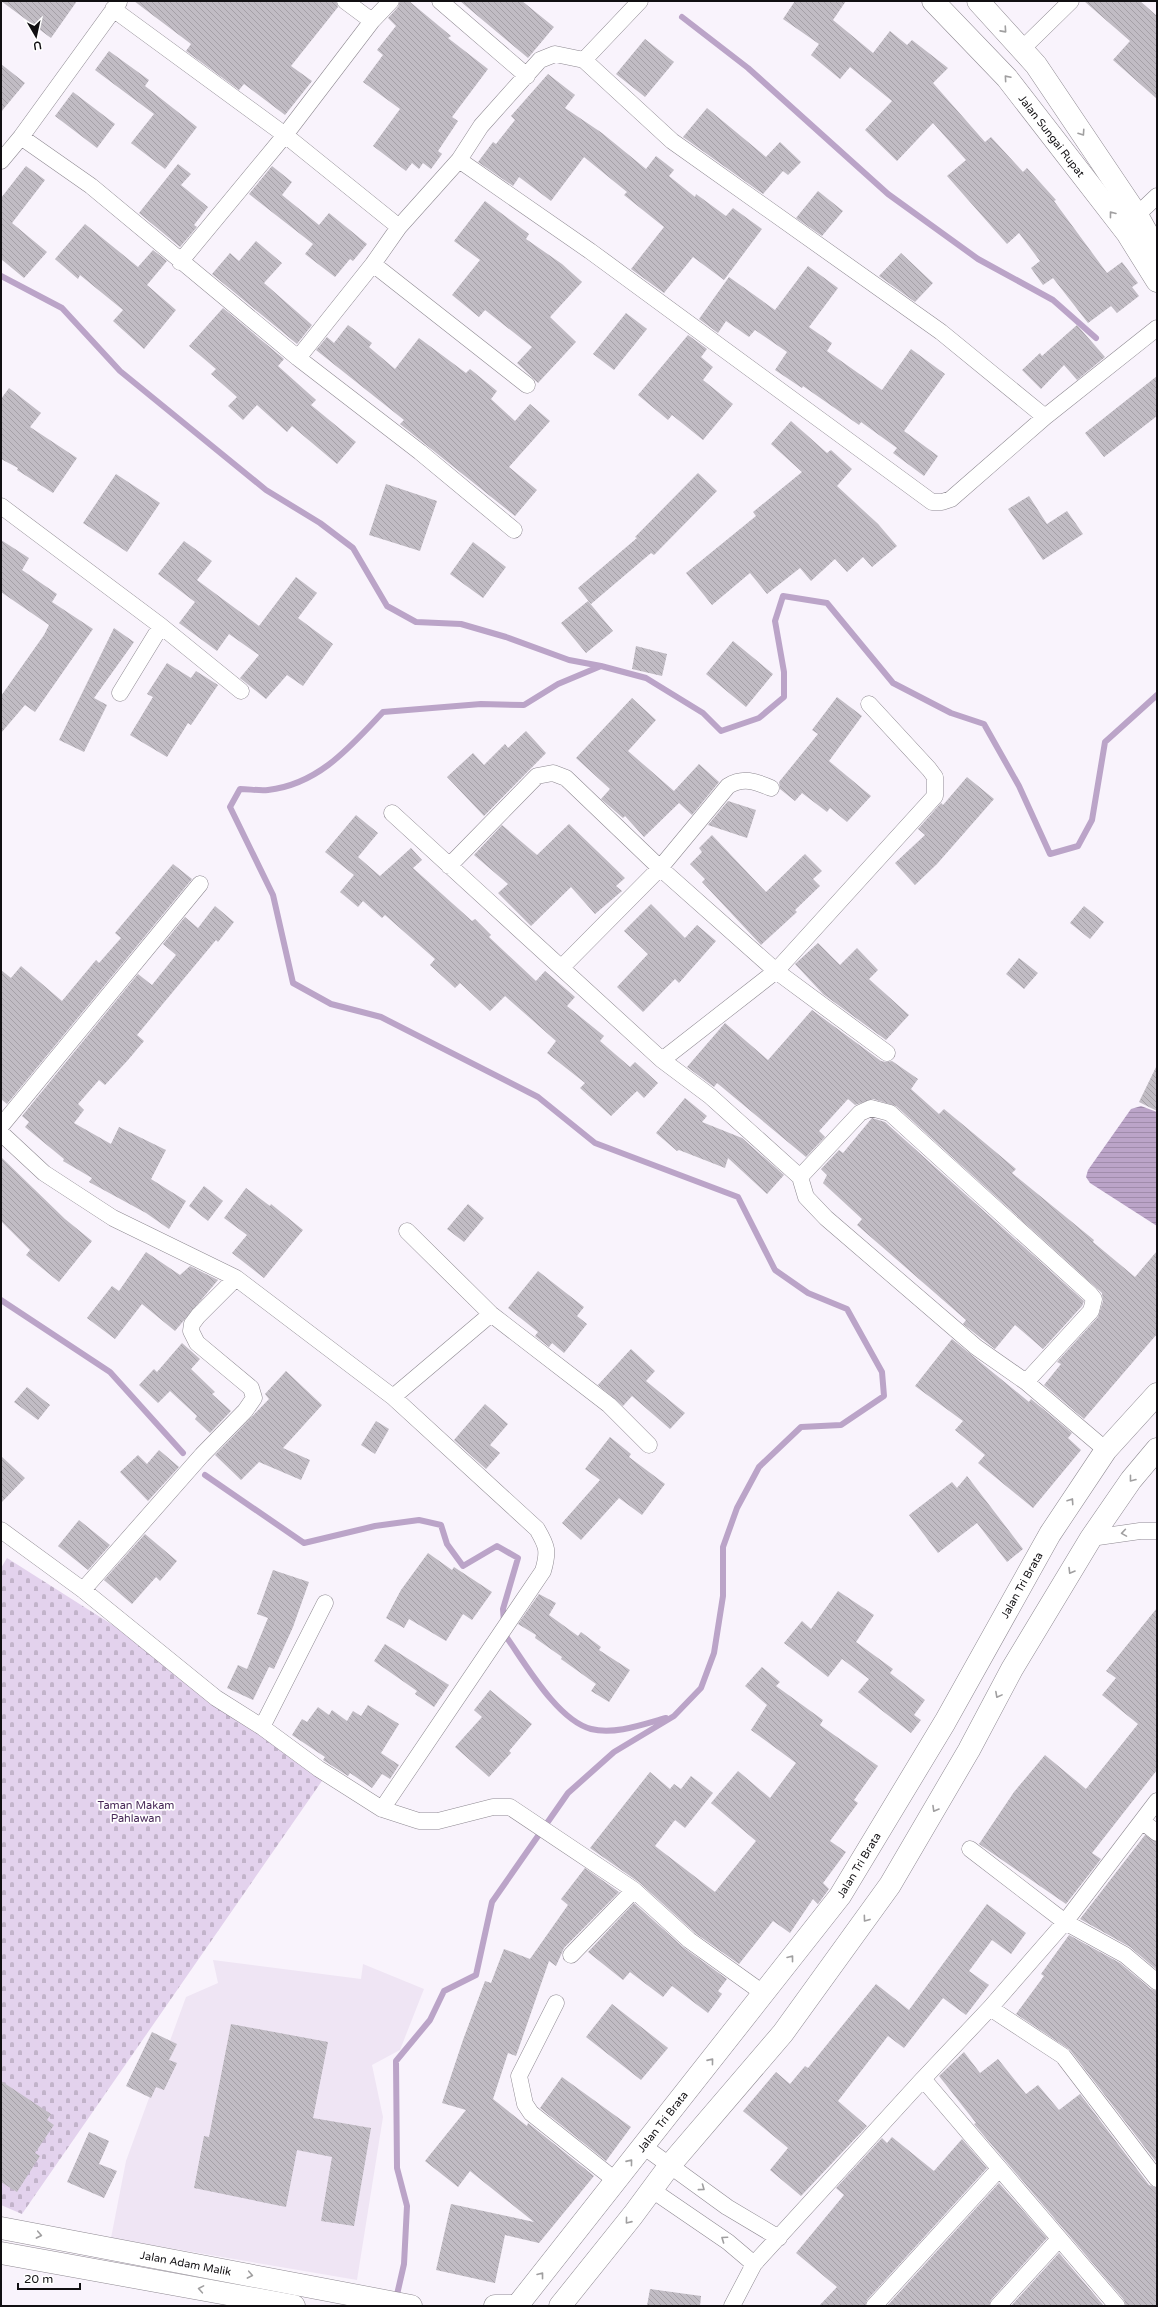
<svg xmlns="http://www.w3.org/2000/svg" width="1158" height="2307" viewBox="0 0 1158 2307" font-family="'Varela Round',sans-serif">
	<defs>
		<pattern id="cemetery-stones" width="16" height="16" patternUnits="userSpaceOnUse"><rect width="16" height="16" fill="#e3d2ed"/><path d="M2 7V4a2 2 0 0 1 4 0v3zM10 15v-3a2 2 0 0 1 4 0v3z" fill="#c2b3ca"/></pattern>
		<pattern id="water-rules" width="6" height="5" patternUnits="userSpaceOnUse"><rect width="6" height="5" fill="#bba4c8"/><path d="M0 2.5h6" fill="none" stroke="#a08cab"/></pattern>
		<pattern id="building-back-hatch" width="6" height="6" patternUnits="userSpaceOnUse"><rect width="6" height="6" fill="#c1bcc4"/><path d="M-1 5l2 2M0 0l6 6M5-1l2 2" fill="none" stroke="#a5a0a7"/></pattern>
	</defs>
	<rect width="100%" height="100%" fill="#f9f3fc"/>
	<!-- built -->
	<path fill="#efe5f4" d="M213,1960l148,19 2,-15 61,25 -24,61 -28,15 11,52 -26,163 -246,-42 15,-77 60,-164 32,-14z"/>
	<!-- cemetery -->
	<path fill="url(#cemetery-stones)" d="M7,1558l112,71 130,98 75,51 -302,436 -21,-9v-637z"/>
	<!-- water -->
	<path fill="url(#water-rules)" d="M1141,1106l16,6v114l-67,-43 -4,-6 2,-7 43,-61z"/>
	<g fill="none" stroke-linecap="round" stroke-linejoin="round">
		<!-- stream -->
		<path stroke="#bba4c8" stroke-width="6" d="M682,17l66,51 140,126 90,65 75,41 43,38
			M1,276l61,32 58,63 146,119 54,33 33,25 34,58 29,16 45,2 45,13 63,23 32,6 45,12 57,35 18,18 38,-13 25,-21v-25l-9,-51 8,-25 44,7 66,80 58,30 33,11 35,62 31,68 28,-8 14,-26 13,-78 52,-47
			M1,1300l109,72 73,81
			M205,1475l99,68 71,-17 44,-6 22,5 6,19 16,22 34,-20 21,12 -15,51 1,14
			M505,1632v3c20,28 52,85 86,94 24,6 53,-5 75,-11
			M396,2299l8,-35 3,-58 -10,-38 -1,-107 34,-41 14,-29 32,-16 16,-73 76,-109 46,-41 60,-36 27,-28 13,-35 9,-57v-49l14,-39 22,-41 42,-40 40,-2 43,-29 -2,-24 -35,-63 -39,-16 -33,-23 -37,-73 -143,-54 -57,-46 -157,-80 -50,-13 -38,-21 -20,-88 -43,-88 10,-18c9,0 19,2 28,1 51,-6 82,-43 115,-78l98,-8 43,1 34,-21 43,-18"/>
	</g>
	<!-- building -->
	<path fill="url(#building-back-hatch)" d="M1,1h76l-26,37z
		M134,1h202l2,6 -47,59 21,15 -27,34 -41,-31 -5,6 -53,-39 5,-7z
		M400,1h9l42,35 -3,2 40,31 -36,48 6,4 -20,30 4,3 -11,15 -8,-6 -4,6 -7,-6 -6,8 -33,-25 27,-37 -37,-27 20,-27 -6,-5 19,-24 -8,-8 10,-11z
		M460,1h62l32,26 -26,31z
		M795,1h51l-13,19 40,33 17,-22 17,14 5,-5 36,28 -15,15 52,59 6,-5 32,35 4,-4 29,32 -2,1 53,72 15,-11 16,21 -6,4 7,9 -22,17 -6,-7 -23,17 -35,-45 -10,7 -12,-17 9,-7 -21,-28 -12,11 -60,-68 19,-16 -33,-37 -36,38 -32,-31 27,-29 -42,-34 -10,12 -29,-24 8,-11 -36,-25z
		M1084,1h56l17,15v83l-44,-39 17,-19z
		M645,39l29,23 -29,35 -29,-23z
		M109,51l40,29 -4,6 52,41 -32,42 -34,-26 23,-29 -59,-44z
		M1,64l24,19 -24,29z
		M548,74l27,21 -10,13 37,25 44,36 10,-13 18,14 -5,6 26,21 1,-3 30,22 7,-8 29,21 -38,51 -31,-23 -29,36 -33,-24 33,-42 -40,-32 3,-3 -43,-35 -33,44 -32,-24 -6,9 -35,-24 15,-20 3,2 19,-24 -4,-4z
		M73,92l42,32 -18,24 -42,-32z
		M707,108l59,49 14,-15 21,20 -13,13 -5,-4 -20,23 -80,-57z
		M178,164l13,10 -10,11 27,22 -14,18 3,2 -17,20 -41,-34z
		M26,166l19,14 -33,43 35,29 -23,26 -23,-19v-61z
		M272,166l20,16 -10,13 37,30 10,-12 38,31 -14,17 -3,-2 -15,18 -30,-23 8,-10 -64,-50z
		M818,191l25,20 -21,25 -26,-18z
		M485,201l44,33 -3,5 36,25 20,18 -32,35 26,25 -38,41 -21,-20 15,-16 -47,-37 -6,7 -27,-22 28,-35 -26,-19z
		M85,224l53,43 15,-17 14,11 -20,24 29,25 -32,39 -31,-28 10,-11 -43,-35 -2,4 -23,-20z
		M256,241l26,22 -18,20 48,42 -15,19 -85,-70 18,-21 9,8z
		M901,253l32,30 -18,19 -36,-26z
		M808,266l30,22 -29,39 23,16 -5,8 55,39 29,-41 34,25 -41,57 34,25 -14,20 -31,-23 4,-5 -36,-26 -2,3 -56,-39 -1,2 -27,-18 12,-18 -32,-22 -6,7 -23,-16 -8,12 -19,-14 30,-42 46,33z
		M223,308l61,51 -6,7 38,34 -5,5 45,37 -19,22 -45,-38 -5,6 -30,-27 -14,15 -15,-14 9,-9 -26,-23 5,-5 -27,-23z
		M626,313l21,16 -33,41 -21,-16z
		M348,325l24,18 -3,4 26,22 24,-31 47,35 4,-4 27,22 -6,8 24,22 15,-17 20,17 -41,46 28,23 -22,26 -115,-92 4,-4 -88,-70 11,-13 7,6z
		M1077,325l28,32 -28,23 -13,-15 -23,24 -19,-19 18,-17 2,3z
		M688,335l19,14 -6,8 12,10 -10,13 30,24 -30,36 -31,-25 -4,5 -30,-25z
		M1157,376v40l-53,41 -19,-24z
		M9,388l32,25 -11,14 47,31 -24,35 -36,-23 1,-2 -17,-9v-60z
		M791,421l36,32 4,-3 21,19 -15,17 41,38 19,22 -25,21 -9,-10 -16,15 -12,-13 -24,22 -11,-13 -33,26 -17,-21 -38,32 -26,-32 70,-57 -3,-4 49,-40 -31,-28z
		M698,473l19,18 -63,64 -3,-2 -60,51 -13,-16 59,-50 -2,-1z
		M116,474l44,29 -33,49 -44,-29z
		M386,484l51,17 -17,50 -51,-16z
		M1029,496l18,28 20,-13 16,23 -40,26 -35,-51z
		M1,540l28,18 -7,12 35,24 -5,8 41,27 -58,83 -10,-7 -24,28v-37l43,-61 5,-10 -48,-33z
		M184,541l28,20 -15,19 62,46 37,-49 21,16 -19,25 35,26 -30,42 -16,-11 -21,24 -26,-21 19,-23 -30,-21 -12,17 -38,-28 16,-21 -37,-28z
		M473,542l33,25 -23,31 -33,-24z
		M588,601l25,30 -27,22 -25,-30z
		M114,628l20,14 -40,56 13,7 -23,47 -25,-12z
		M733,641l40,33 -27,33 -40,-33z
		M636,646l31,8 -5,22 -30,-7z
		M167,663l24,15 5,-7 22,14 -27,40 -3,-2 -21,34 -37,-22 23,-38 -6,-3z
		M837,697l25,19 -33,45 42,35 -24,26 -17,-14 -3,4 -25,-19 -7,8 -15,-12 -1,-7 39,-48 -6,-4z
		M632,698l24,22 -28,31 46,40 25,-27 20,18 -27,33 -13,-12 -35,34 -19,-21 -2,2 -22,-19 9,-10 -34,-31z
		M526,731l20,22 -62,63 -37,-39 26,-24 11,12 21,-21 3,4z
		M967,777l27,22 -57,65 -22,21 -20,-22 30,-28 -7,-6 23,-26 2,2z
		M728,801l28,9 -9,28 -39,-13z
		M356,815l22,18 -20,24 22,19 31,-28 11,12 -9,8 59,53 3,-2 16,16 -2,2 47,44 9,-10 30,26 -8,9 37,30 -4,5 30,26 5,-5 23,21 -14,15 -7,-7 -26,25 -31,-28 5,-5 -38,-30 9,-12 -51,-45 -15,15 -30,-28 -5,5 -25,-23 5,-6 -50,-44 -3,3 -19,-17 -5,6 -18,-15 14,-17 -29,-23z
		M569,824l56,54 -9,8 6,5 -27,23 -24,-27 -40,39 -33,-33 10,-9 -34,-29 28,-30 35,30z
		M712,835l54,57 39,-38 17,17 -9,8 7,7 -25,24 2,2 -36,33 -59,-63 3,-3 -15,-15 12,-12 -3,-4z
		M173,864l19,15 -185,225 -6,-5v-129l10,8 10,-12 41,35 34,-41 3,3 22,-25 -6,-5z
		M651,904l34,34 12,-13 19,16 -37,42 -4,-4 -32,33 -26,-25 31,-33 -24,-23z
		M215,906l19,16 -16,20 -2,-2 -79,95 7,6 -16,19 -23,25 -6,-5 -21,24 6,6 -10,13 37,21 8,-17 47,23 -15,29 35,22 -17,28 -23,-16 -57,-31 3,-4 -29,-17 1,-2 -39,-32 4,-5 -7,-6 116,-142 14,11 24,-30 -13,-11 22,-27 13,11z
		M1084,906l20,16 -14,17 -20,-16z
		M818,943l22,22 17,-17 21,22 -9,9 40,36 -23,25 -63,-46 -28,-30z
		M1019,958l19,15 -14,16 -18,-15z
		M812,1010l69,51 5,1 6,-1 26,18 -7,10 28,25 5,-5 29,24 43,36 -4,4 82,67 -1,2 42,35 22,-26v83l-73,85 -40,-34 17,-21 -4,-2 41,-45 5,-16 -1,-8 -206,-187 -23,-7 -18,6 -7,-6 -29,32 6,6 -19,20 -89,-74 -3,4 -27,-20 38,-44 43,37z
		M1157,1065v46l-18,-9z
		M685,1098l22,18 -5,6 40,16 42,37 -17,19 -39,-36 -3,10 -46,-18 -2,1 -21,-18z
		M872,1118l13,4 199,179 -2,5 -39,43 -28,-24 -20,24 -13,-10 -19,-15 3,-4 -109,-95 5,-6 -39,-36 4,-8 -6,-6 18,-19 4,3z
		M1,1157l64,62 27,22 -33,41 -33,-27 4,-5 -29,-29z
		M204,1186l19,15 -15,20 -19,-15z
		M246,1188l24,18 1,-2 32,26 -39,48 -32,-25 15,-18 -23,-17z
		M468,1204l16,14 -20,24 -17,-13z
		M146,1252l34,23 10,-9 28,14 -43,51 -33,-27 -27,35 -28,-21 25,-32 7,5z
		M538,1271l46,36 -7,9 10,8 -23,29 -12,-10 -3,4 -14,-11 3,-4 -30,-24z
		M952,1339l77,63 2,-3 41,34 -4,5 13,12 -48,58 -55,-45 7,-8 -30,-25 8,-9 -48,-35z
		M182,1343l18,16 -9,10 24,23 -3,2 19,17 -21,22 -15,-14 2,-3 -27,-25 -12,12 -19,-18 15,-16 3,3z
		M631,1349l24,22 -9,10 39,32 -15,16 -38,-33 -9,10 -25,-21z
		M286,1371l36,34 -39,43 27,12 -9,20 -42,-18 -18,18 -26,-25 54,-56 -4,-5z
		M27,1387l23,18 -12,15 -24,-18z
		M485,1404l23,20 -18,21 10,8 -14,16 -32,-29z
		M376,1421l13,8 -14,25 -14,-9z
		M610,1437l21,17 -2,3 36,27 -23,31 -23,-17 -38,42 -19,-17 38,-43 -15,-11z
		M159,1450l20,17 -31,34 -28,-29 18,-17 9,9z
		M1,1456l24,22 -24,25z
		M967,1476l56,73 -16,13 -30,-39 -39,30 -29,-38 43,-33 5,6z
		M79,1520l31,25 -22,25 -30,-24z
		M145,1534l32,27 -17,20 -4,-4 -24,27 -28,-24z
		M428,1553l24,17 2,-3 38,25 -20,28 -9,-6 -17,27 -37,-22 -5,9 -18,-10 15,-28z
		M273,1570l36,12 -16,45 -19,42 -5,-2 -16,33 -26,-12 11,-23 9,4 21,-51 -11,-4z
		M838,1591l36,24 -18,27 37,27 -3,4 35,27 -11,15 7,5 -10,13 -53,-41 11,-13 -27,-20 -14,18 -44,-34 18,-22 9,8z
		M539,1594l17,9 -7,12 29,21 3,-4 20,15 -2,3 31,20 -21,32 -18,-11 5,-7 -35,-25 1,-2 -27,-19 1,-3 -18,-11z
		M1157,1608v162l-65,83 9,6 -35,45 -87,-60 35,-52 31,-37 41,34 52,-65 -36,-29 14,-17 -10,-7z
		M385,1644l64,41 -15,22 -19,-13 2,-3 -43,-30z
		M762,1667l18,15 -4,4 47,34 -3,5 58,41 -24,34 4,3 -28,38 16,11 -23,31 6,6 -11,15 -5,-5 -23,34 -17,-12 -34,43 -44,-31 -55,-50 -50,-35 60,-76 20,17 4,-5 7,5 10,-13 22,17 -28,35 -10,-8 -20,26 60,46 41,-51 -45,-38 27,-32 32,27 26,-35 -45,-33 16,-25 -22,-19z
		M490,1690l42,34 -23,27 2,2 -22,24 -34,-30 27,-30 -8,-7z
		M368,1705l31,19 -18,29 18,12 -9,14 -8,-5 -10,14 -22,-15 -2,3 -25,-16 2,-3 -33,-22 10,-16 5,3 11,-15 11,8 3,-5 15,11 6,-10 8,5z
		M1145,1835l12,7v128l-27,-23 -50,-28z
		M585,1868l34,24 -55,56 -8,18 -7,-5 -33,95 -8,-3 -15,46 34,27 1,-3 66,53 -55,67 -34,-8 -10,48 -59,-13 15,-66 83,18 -64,-51 -12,16 -33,-26 41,-51 -24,-7 21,-63 22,-59 6,2 13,-34 26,10 38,-54 -7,-6z
		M634,1903l49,44 44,32 -9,12 4,3 -14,19 -36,-27 -9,11 -33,-25 -7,8 -35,-28z
		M987,1904l39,29 -15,21 -19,-14 -23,31 20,14 -23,30 -23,-17 -39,50 -16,-12 -50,65 29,25 -66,70 -31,-26 18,-22 -45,-37 33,-39 14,12 15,-18 3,2 68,-84 33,26z
		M1069,1935l51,28 31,26 6,2v172l-87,-113 -54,-36 28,-38 -3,-2z
		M612,2004l56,44 -27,32 -55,-43z
		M231,2024l97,18 -15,76 58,10 -17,98 -33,-5 11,-64 -35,-7 -11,57 -92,-19 10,-52 5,1z
		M152,2032l25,12 -8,16 8,3 -13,27 -8,-3 -5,11 -25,-12z
		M964,2052l16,21 18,-14 28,35 12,-9 21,25 21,-16 69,91 8,3v118h-31l-2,-6 -150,-176 2,-1 -37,-47z
		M562,2077l69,50 -25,34 -66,-53z
		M1,2081l50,33 -4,6 7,5 -19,28 5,3 -23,36 -16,-10z
		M89,2132l20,9 -10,23 18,7 -13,27 -37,-16z
		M892,2137l42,34 28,-32 25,29 -120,132 -2,6h-46l18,-19 -41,-34 48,-58 -8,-7 46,-50 5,5z
		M999,2183l48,55 -56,62 -2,6h-102z
		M1059,2253l45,53h-93z
		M650,2289l51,7 -1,10h-53z"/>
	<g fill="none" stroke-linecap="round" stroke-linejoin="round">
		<defs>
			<path id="street" d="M345,1l27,20
				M440,1l87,75
				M113,9l172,126 114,92
				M1022,49l49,-48
				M584,60l56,-59
				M21,137l70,49 207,172 122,94 94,78
				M459,160l131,91 342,251h10l9,-3 94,-82 112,-89
				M1,161l20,-24 98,-135
				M1132,224l5,-9 20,-19
				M180,262l105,-127 87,-114 19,-20
				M373,264l154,121
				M298,358l75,-94 26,-37 60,-67 22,-34 59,-66 15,-6 29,6 88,81 269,191 104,85
				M1,506l160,120 80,65
				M120,693l41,-67
				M392,813l270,247 48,36 90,81 6,20 20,21 150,129 50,35 80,68
				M449,866l88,-90 16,-3 13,5 94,90 116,103 111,82
				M562,967l98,-99 68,-82c15,-9 27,-5 43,2
				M662,1060l114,-89 159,-175v-19l-6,-8 -60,-65
				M1,1126l199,-242
				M1,1133l43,40 69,45 123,60 157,119 144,132c10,17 12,22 6,42l-161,238
				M800,1177l60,-64 11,-5 19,5 200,181 4,5 -3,12 -65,71
				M407,1231l84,83 118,91 40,40
				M393,1397l98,-83
				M1,1530l82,60 133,108 46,29 57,42 63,40 37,12h19l55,-14h17l124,83
				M1091,1538l49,-7h17
				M83,1590l119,-135 43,-44 9,-13 -3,-10 -54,-45 -6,-12 1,-7 6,-8 38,-38
				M262,1727l63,-124
				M1157,1801l-92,121 -75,86 73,48 94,123
				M1142,1821l15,12
				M970,1849l95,73 60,33 32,27
				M571,1955l63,-65 55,50 74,53
				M556,2003l-37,73 6,28 6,9 84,67
				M923,2079l67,-71
				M643,2146l84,61 52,31
				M652,2190l76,52 26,22
				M732,2306l22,-42 169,-185 194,227
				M874,2306l125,-137
				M998,2306l61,-67"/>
			<g id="secondary">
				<path id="s1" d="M517,2306l323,-410 105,-174 105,-188 56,-84 51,-56"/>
				<path d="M560,2306l73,-91 37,-50 113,-132 107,-148 79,-135 43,-81 79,-131 40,-58 26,-31"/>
			</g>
			<g id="primary">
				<path id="s2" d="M933,1l74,77 120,155 30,48"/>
				<path d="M978,1l58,64 101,150 20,36"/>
				<path id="s3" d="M1,2228l410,78"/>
				<path d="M1,2253l293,53"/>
				<path d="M495,2306h19"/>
			</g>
		</defs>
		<!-- street casing -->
		<use href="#street" stroke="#8e8991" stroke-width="17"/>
		<!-- secondary casing -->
		<use href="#secondary" stroke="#8e8991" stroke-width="23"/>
		<!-- primary casing -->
		<use href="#primary" stroke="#8e8991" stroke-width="23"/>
		<!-- street -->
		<use href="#street" stroke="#fff" stroke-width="16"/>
		<!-- secondary -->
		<use href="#secondary" stroke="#fff" stroke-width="22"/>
		<!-- primary -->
		<use href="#primary" stroke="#fff" stroke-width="22"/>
	</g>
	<!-- one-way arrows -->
	<defs><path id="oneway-chevron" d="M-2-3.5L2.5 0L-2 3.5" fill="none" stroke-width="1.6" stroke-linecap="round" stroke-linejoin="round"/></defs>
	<g stroke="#a09fa0">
		<use href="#oneway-chevron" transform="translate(1004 30) rotate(48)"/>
		<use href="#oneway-chevron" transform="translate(1007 78) rotate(-131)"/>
		<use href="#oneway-chevron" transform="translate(1082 133) rotate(56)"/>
		<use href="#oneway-chevron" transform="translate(1112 214) rotate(-128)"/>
		<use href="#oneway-chevron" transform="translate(1132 1479) rotate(128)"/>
		<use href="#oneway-chevron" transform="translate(1071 1501) rotate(-56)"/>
		<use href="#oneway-chevron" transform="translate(1124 1533) rotate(171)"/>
		<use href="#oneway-chevron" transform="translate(1071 1571) rotate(121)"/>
		<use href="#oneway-chevron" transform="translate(998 1695) rotate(118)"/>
		<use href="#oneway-chevron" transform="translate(935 1809) rotate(120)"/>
		<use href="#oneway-chevron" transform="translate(866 1919) rotate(126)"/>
		<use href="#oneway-chevron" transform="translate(791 1958) rotate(-52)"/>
		<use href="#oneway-chevron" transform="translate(711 2061) rotate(-51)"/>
		<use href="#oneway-chevron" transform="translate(630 2162) rotate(-51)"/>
		<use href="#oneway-chevron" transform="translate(702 2188) rotate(36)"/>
		<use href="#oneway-chevron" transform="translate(628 2221) rotate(129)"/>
		<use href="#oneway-chevron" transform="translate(39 2235) rotate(11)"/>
		<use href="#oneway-chevron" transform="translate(724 2239) rotate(-145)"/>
		<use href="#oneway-chevron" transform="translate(250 2275) rotate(11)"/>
		<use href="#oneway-chevron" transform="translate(541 2275) rotate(-52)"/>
		<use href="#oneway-chevron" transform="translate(201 2289) rotate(-170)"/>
	</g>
	<g text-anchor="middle" stroke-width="3.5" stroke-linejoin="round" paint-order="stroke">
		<!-- street labels -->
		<g font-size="11" fill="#110f12" stroke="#fff">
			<text dy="4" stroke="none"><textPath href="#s2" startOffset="180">Jalan Sungai Rupat</textPath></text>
			<text dy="4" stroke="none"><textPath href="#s1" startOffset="882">Jalan Tri Brata</textPath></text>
			<text dy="4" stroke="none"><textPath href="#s1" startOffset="558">Jalan Tri Brata</textPath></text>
			<text dy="4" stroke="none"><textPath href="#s1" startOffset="235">Jalan Tri Brata</textPath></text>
			<text dy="4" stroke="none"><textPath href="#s3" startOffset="188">Jalan Adam Malik</textPath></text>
		</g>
		<!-- park labels -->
		<g font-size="11" fill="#482958" stroke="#fff">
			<text x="136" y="1809">Taman Makam<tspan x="136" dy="13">Pahlawan</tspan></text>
		</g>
	</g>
	<!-- border -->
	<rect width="1158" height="2307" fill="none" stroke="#110f12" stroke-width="4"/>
	<!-- north arrow -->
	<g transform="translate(36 36) rotate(171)" stroke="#ffffff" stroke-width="3" paint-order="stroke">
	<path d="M0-3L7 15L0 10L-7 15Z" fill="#110f12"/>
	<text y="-6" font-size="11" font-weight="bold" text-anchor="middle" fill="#110f12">U</text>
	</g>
	<!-- scale -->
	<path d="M18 2283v6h62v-6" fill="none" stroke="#110f12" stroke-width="2"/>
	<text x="24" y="2283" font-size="12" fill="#110f12" stroke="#ffffff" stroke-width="3" paint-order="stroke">20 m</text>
</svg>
